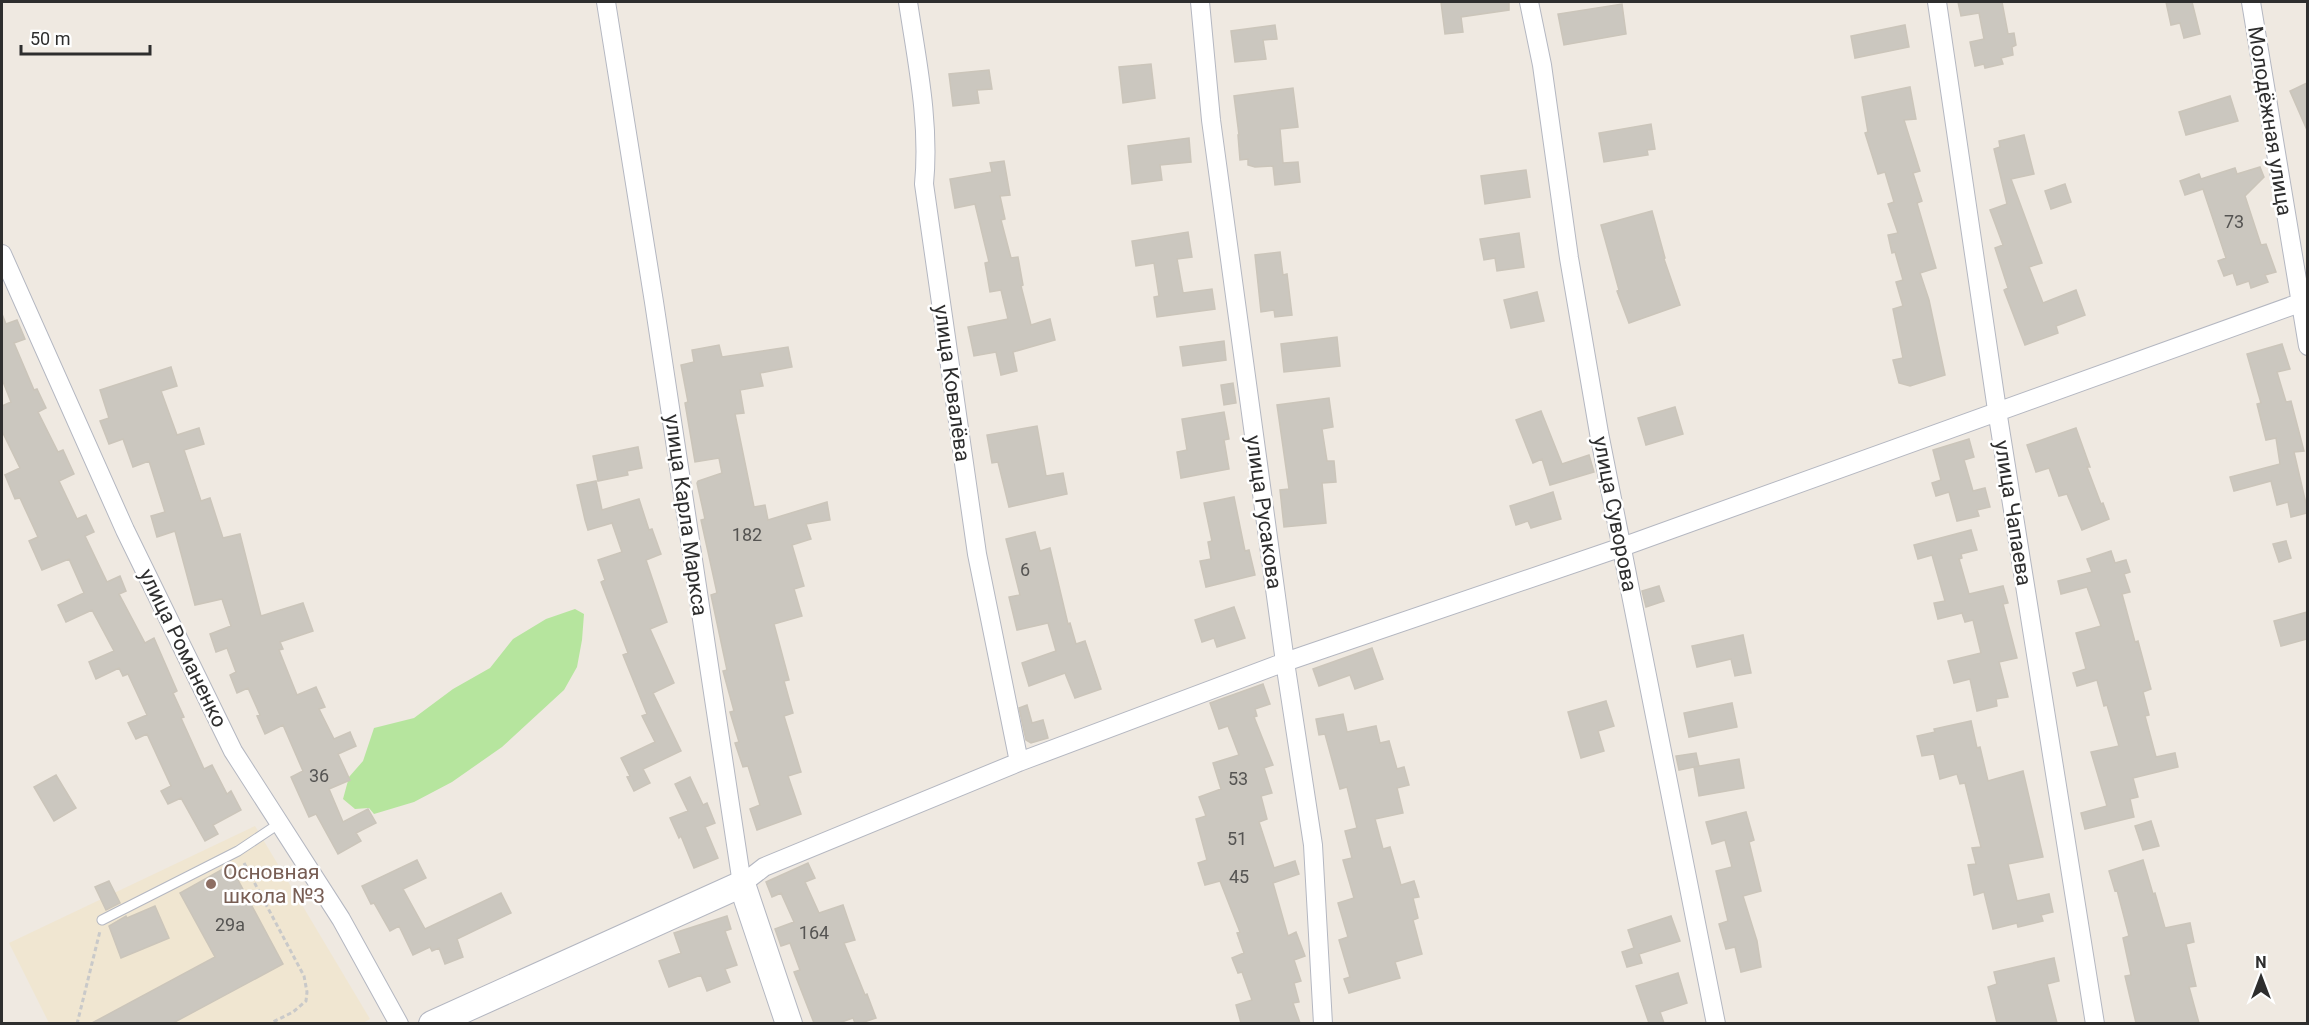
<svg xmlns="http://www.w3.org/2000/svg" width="2309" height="1025" viewBox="0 0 2309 1025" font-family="Roboto,sans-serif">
	<rect width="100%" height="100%" fill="#efe9e1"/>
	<!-- education -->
	<path fill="#f0e6d1" d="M255,826l115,193 -9,5 -312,-1 -40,-80z"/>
	<!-- green -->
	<path fill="#b6e59e" d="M575,609l9,5 -2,26 -5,27 -13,23 -62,57 -50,35 -38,20 -40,12 -5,-6 -14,1 -12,-10 6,-22 14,-16 11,-33 40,-10 39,-29 37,-21 23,-29 33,-20z"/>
	<!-- building -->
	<path fill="#cbc7bf" stroke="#cbc5ba" stroke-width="1.5" d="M1441,2h68v8l-48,7 2,15 -18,2z
		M1958,2h44l6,32 6,-1 2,12 -4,2 1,8 -12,3 2,6 -18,4 -1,-4 -9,2 -5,-24 14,-3 -5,-26 -18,3z
		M2166,2h26l8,32 -16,4 -4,-15 -9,2z
		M1622,4l4,30 -62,11 -6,-31z
		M1275,25l2,14 -14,1 3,19 -31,3 -4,-31z
		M1905,25l4,22 -54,11 -4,-22z
		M1151,64l4,34 -32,5 -4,-36z
		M989,70l3,19 -15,1 2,13 -26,3 -4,-32z
		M2307,83v47l-17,-39z
		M1910,87l6,32 -12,1 16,51 -7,2 9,28 -5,2 19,65 -16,5 9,27 16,75 -35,11 -11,-3 -6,-23 10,-2 -10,-49 10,-3 -7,-24 7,-2 -8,-28 -3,1 -4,-18 10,-2 -10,-29 6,-2 -9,-30 -7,2 -13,-41 3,-1 -6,-35z
		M1293,88l5,39 -18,2 3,34 15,-1 2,20 -25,3 -2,-19 -18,1 -7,-2v-6l-8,1 -2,-25h1l-5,-39z
		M2230,96l8,25 -52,14 -7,-23z
		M1651,124l4,25 -8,1 1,5 -44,7 -5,-29z
		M2024,135l10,39 -23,5 31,84 -13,4 14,36 33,-13 9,25 -29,11 2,7 -33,12 -21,-55 4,-2 -13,-40 8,-3 -13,-35 17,-6 -13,-55 6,-2 -1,-6z
		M1189,138l2,24 -31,3 2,15 -30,4 -4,-38z
		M1004,161l6,34 -10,1 5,23 -4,1 10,38 7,-1 5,28 -2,1 10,39 19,-6 5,21 -42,12 4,19 -16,4 -5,-23 -22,4 -6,-29 40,-8 -7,-29 -11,2 -5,-29 4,-1 -14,-58 -20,4 -5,-29 42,-7 -2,-9z
		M2260,167l4,10 -19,19 16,49 5,-1 10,28 -11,3 3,7 -17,6 -2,-7 -12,4 -4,-12 -9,3 -6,-15 8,-3 -23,-69 -18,6 -5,-14 19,-7 2,5 34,-11 2,6z
		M1526,170l4,27 -45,7 -4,-28z
		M2065,184l6,18 -20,7 -6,-18z
		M1652,211l13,47 -1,1 16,46 -51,18 -12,-32 2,-1 -18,-65z
		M1188,232l4,25 -15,2 6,34 29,-4 3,20 -58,8 -3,-20 5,-1 -5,-33 -18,3 -4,-25z
		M1519,233l5,34 -27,4 -2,-13 -11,2 -4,-21z
		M1280,252l3,23 4,-1 5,41 -17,2 -1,-7 -13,2 -6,-57z
		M1537,292l7,29 -33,7 -7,-28z
		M2,314l4,10 11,-4 8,19 -11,4 20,47 3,-1 9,19 -8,4 20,40 5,-2 11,24 -15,7 18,38 9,-4 8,17 -9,4 22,46 13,-6 6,15 -7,3 26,49 9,-5 23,53 -4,2 11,24 -3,1 23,51 8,-4 15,29 4,-3 10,19 -28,15 5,9 -13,7 -24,-43 -13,6 -7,-13 10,-5 -24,-52 -11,5 -8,-16 19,-8 -19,-41 -5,2 -4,-8 -23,11 -7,-17 25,-11 -22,-41 -26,12 -8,-17 26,-12 -15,-34 -27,11 -13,-29 9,-4 -18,-39 -5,1 -10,-24 15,-7 -18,-37v-25l9,-4 -9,-23z
		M1337,337l3,29 -56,6 -3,-28z
		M1224,341l2,19 -43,6 -3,-19z
		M2282,344l8,25 -13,3 9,30 5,-1 13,50 -10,1 13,56v5l-16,4 -3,-15 -11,3 -6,-24 -37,10 -4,-14 50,-13 -4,-26 -10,2 -9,-36 4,-1 -14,-49z
		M719,345l3,12 66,-10 4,20 -32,6 3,13 -23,4 4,23 -9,1 19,93 11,-2 3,15 59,-18 3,18 -24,4 5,15 -19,6 12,41 -10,3 8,27 -28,8 15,56 -5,1 9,32 -9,3 17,56 -13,4 13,38 -44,16 -7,-21 10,-4 -12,-39 -5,1 -8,-24 4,-1 -9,-30 4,-1 -11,-40 4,-1 -16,-75 6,-2 -16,-73 4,-1 -8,-36 1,-2 24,-8 -3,-15 -24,4 -10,-59 3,-1 -7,-37 13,-3 -2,-12z
		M171,367l6,19 -16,5 16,44 22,-7 5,16 -20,6 17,51 9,-3 13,40 17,-4 21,82 42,-13 10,28 -33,11 3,7 -4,1 18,45 19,-8 9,20 -6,2 15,30 16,-7 6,14 -18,8 12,26 -21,9 14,33 25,-13 8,14 -20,10 5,8 -23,13 -22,-40 -7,3 -18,-40 12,-6 -20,-46 -18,9 -8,-18 3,-1 -12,-27 -11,5 -7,-18 6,-3 -9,-24 -11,4 -6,-18 21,-8 -9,-27 -27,6 -20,-74 -18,6 -6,-21 14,-4 -16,-51 -16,6 -10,-28 -14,5 -9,-23 9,-3 -9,-28z
		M1233,383l3,20 -12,2 -3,-20z
		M1329,398l4,29 -11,2 5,32h7l2,21 -14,1 4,40 -42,4 -4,-37 9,-1 -12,-84z
		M1675,407l8,27 -37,11 -8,-27z
		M1541,411l21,53 27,-9 5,17 -44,13 -8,-26 -9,4 -17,-43z
		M1224,412l5,27 -5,1 5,29 -48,9 -4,-26 10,-2 -5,-31z
		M1037,426l9,50 17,-3 4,21 -58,13 -11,-45 -6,1 -5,-28z
		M2076,428l14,39h-3l14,37 2,-1 6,16 -27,11 -15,-36 -8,2 -10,-28 -13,4 -9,-27z
		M1969,439l5,18 -10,3 9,31 12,-3 5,19 -13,3 2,6 -22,5 -8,-29 -13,4 -4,-13 9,-3 -8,-30z
		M638,447l4,21 -15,3 1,4 -30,6 -5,-25z
		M596,481l6,29 37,-11 10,31 3,-1 9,25 -15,6 21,62 -17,7 24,54 -21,10 28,58 -38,18 7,14 -16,8 -7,-14 3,-1 -9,-18 34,-16 -13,-26 5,-2 -24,-59 5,-2 -27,-71 4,-2 -7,-20 24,-8 -10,-29 -24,7 -3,-10 -8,-35z
		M1553,492l8,27 -30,9 -3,-7 -12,4 -6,-19z
		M1234,497l11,54 4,-1 6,25 -49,12 -6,-26 11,-2 -3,-17 4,-1 -8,-38z
		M1971,530l6,20 -16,4 1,4 -3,1 10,35 34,-8 5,17 -5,1 14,54 -18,4 9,35 -12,2 1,7 -20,5 -7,-32 -16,4 -6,-22 33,-8 -8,-33 -8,2 -3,-9 -24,6 -4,-16 11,-2 -13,-46 -14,4 -4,-14z
		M1035,532l5,19 10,-3 18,76 2,-1 6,21 9,-3 16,48 -26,9 -10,-25 -36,13 -7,-23 34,-12 -8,-28 -31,7 -8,-33 11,-2 -14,-56z
		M2286,541l5,17 -12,4 -6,-18z
		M2111,551l4,12 11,-3 4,12 -6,2 6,18 -8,2 13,48 3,-1 13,48 -8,3 6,23 -4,1 11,41 19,-4 3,14 -45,11 5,19 -8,2 4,18 -49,12 -4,-16 26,-7 -16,-54 28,-6 -12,-41 -3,1 -7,-26 -20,6 -4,-13 13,-4 -10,-36 25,-7 -14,-39 -26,7 -3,-13 34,-9 -5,-13z
		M1659,586l5,15 -18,6 -4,-16z
		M1234,607l11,31 -28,9 -3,-9 -12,4 -7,-22z
		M2307,612v27l-26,7 -7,-25z
		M1743,635l8,38 -16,3 -4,-17 -34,8 -5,-21z
		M1372,648l11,31 -28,10 -5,-14 -31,11 -6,-17z
		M1263,684l7,20 -15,5 2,7 -3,1 19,48 -9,3 8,25 -11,3 6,23 -8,3 15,46 21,-7 4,13 -26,9 15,53 8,-4 9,24 -11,4 7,21 -7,2 5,19 -6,1 7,20h-59l-5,-18 16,-5 -10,-28 -4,1 -6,-15 12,-5 -7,-20 3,-1 -20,-51 -15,4 -7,-22 9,-3 -11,-41 10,-3 -7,-19 22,-8 -8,-26 26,-8 -11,-29 -9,3 -9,-26z
		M1606,701l8,25 -16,5 6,20 -23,7 -13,-46z
		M1732,703l5,24 -48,10 -5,-24z
		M1027,705l5,18 11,-3 5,18 -17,5 -5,-3 -7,-32z
		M1343,714l4,18 29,-6 4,17 9,-2 8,28 7,-2 5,18 -12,3 6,25 -28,6 8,30 7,-2 11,38 13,-4 5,16 -6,1 5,20 -5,2 9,34 -27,8 5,16 -51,15 -5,-14 6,-2 -11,-37 9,-3 -10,-34 16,-5 -11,-38 9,-2 -7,-27 12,-3 -10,-41 -7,2 -15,-55 -6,1 -3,-16z
		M1971,721l6,27 3,-1 8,34 35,-10 20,86 -35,7 9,37 32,-7 4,18 -12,3 2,6 -25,6 -1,-4 -24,6 -9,-37 -10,3 -6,-30 8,-1 -4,-16 9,-1 -16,-64 -5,1 -3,-10 -17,5 -6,-25 -12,2 -5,-20 18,-4 -1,-3z
		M1696,753l3,13 -20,4 -3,-14z
		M1739,759l5,29 -45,8 -5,-29z
		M56,775l20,33 -22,13 -20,-34z
		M690,777l13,28 4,-2 8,20 -10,4 13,31 -24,10 -13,-32 -2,2 -9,-20 18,-7 -13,-27z
		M1746,812l8,28 -5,2 12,49 -18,5 14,45 4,26 -20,5 -6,-25 -9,2 -7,-25 9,-3 -12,-50 16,-4 -7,-27 -13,4 -6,-22z
		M2151,821l8,25 -16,4 -8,-24z
		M417,860l9,18 -23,11 22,40 76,-36 10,20 -54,26 6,18 -18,7 -6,-16 -7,3 -2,-4 -17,8 -14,-29 -9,5 -16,-28 -3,1 -9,-18z
		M2143,860l10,34 2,-1 10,35 25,-5 4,19 -8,2 10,42 -7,1 10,36h-63l-11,-47 6,-1 -8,-37 6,-2 -12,-46 -2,1 -6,-20z
		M808,863l7,15 -10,4 14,31 24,-8 12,35 -11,3 21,52 2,-1 9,24 -15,5h-6l-2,-5 -14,5h-25l-20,-51 6,-2 -10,-27 -9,3 -6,-17 19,-7 -13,-29 -9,4 -6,-15z
		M230,865l53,99 -110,59h-81l123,-66 -35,-64z
		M109,881l11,22 -14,7 -11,-23z
		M155,906l14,32 -48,20 -12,-32 17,-10 1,2z
		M727,916l4,13 -6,2 12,34 -12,4 5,13 -23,9 -6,-16 -32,12 -10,-26 22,-8 -7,-20z
		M1671,916l9,25 -41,13 3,9 -15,4 -5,-15 12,-4 -6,-18z
		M2054,958l5,23 -12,3 10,39h-60l-9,-36 9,-3 -3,-12z
		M1678,973l9,30 -27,9 4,11h-15l-13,-37z"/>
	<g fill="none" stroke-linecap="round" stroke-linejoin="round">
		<defs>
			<path id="lane" d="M102,920l136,-69 42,-28"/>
			<path id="street" d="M606,2l48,300 88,582 22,-17 255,-105 266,-100 337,-115 686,-247
				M908,2c9,60 22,120 16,182l53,370 42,208
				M1200,2l11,118 74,542 28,183 10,179
				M1529,2l13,63 27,193 30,175 117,591
				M1937,2l60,408 98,614
				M2251,2l57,344
				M2,254l123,276 108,221 108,168 58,105"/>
			<path id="secondary" d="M432,1024l310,-140 47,140"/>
		</defs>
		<!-- lane casing -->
		<use href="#lane" stroke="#b4b7c1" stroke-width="11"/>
		<!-- street casing -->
		<use href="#street" stroke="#b4b7c1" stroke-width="20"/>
		<!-- secondary casing -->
		<use href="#secondary" stroke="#b4b7c1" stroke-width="28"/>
		<!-- path -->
		<path stroke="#c9c9c9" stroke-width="3" stroke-dasharray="4.5 3" stroke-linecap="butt" d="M244,863l60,113 3,16 -1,9 -13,11 -24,12
			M77,1024l23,-93"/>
		<!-- lane -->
		<use href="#lane" stroke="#fff" stroke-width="9"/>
		<!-- street -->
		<use href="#street" stroke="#fff" stroke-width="18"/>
		<!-- secondary -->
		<use href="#secondary" stroke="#fff" stroke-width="26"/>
	</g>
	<!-- markers -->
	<circle fill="#8d6e63" stroke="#fff" stroke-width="2" cx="211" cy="884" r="6"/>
	<g text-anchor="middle" stroke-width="5" stroke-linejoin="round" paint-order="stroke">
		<!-- number labels -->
		<g font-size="18" fill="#555452">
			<text x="2234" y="228">73</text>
			<text x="747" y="541">182</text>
			<text x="1025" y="576">6</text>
			<text x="319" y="782">36</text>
			<text x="1238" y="785">53</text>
			<text x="1237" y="845">51</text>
			<text x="1239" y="883">45</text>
			<text x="230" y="931">29а</text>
			<text x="814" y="939">164</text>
		</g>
		<!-- street labels -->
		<g font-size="21" fill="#2e2e2e" stroke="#fff">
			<text transform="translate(2270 121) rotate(81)" y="7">Молодёжная улица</text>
			<text transform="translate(952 383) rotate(82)" y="7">улица Ковалёва</text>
			<text transform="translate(1264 512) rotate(82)" y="7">улица Русакова</text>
			<text transform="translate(2013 513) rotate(81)" y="7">улица Чапаева</text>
			<text transform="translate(1615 514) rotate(79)" y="7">улица Суворова</text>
			<text transform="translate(686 515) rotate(82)" y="7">улица Карла Маркса</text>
			<text transform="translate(183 648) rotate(64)" y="7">улица Романенко</text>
		</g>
		<!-- education labels -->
		<g font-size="21" fill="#785e54" stroke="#fff" text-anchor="start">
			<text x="223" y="879">Основная<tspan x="223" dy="24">школа №3</tspan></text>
		</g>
	</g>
	<!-- border -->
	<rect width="2309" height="1025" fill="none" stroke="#2e2e2e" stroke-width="6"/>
	<!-- north arrow -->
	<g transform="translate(2261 977)" stroke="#ffffff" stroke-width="4.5" paint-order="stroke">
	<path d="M0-4.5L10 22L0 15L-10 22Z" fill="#2e2e2e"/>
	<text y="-9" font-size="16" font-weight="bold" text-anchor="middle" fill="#2e2e2e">N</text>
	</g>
	<!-- scale -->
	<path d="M21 45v9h129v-9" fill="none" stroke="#2e2e2e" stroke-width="3"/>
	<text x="30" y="45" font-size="18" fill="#2e2e2e" stroke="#ffffff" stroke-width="4.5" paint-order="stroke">50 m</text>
</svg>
